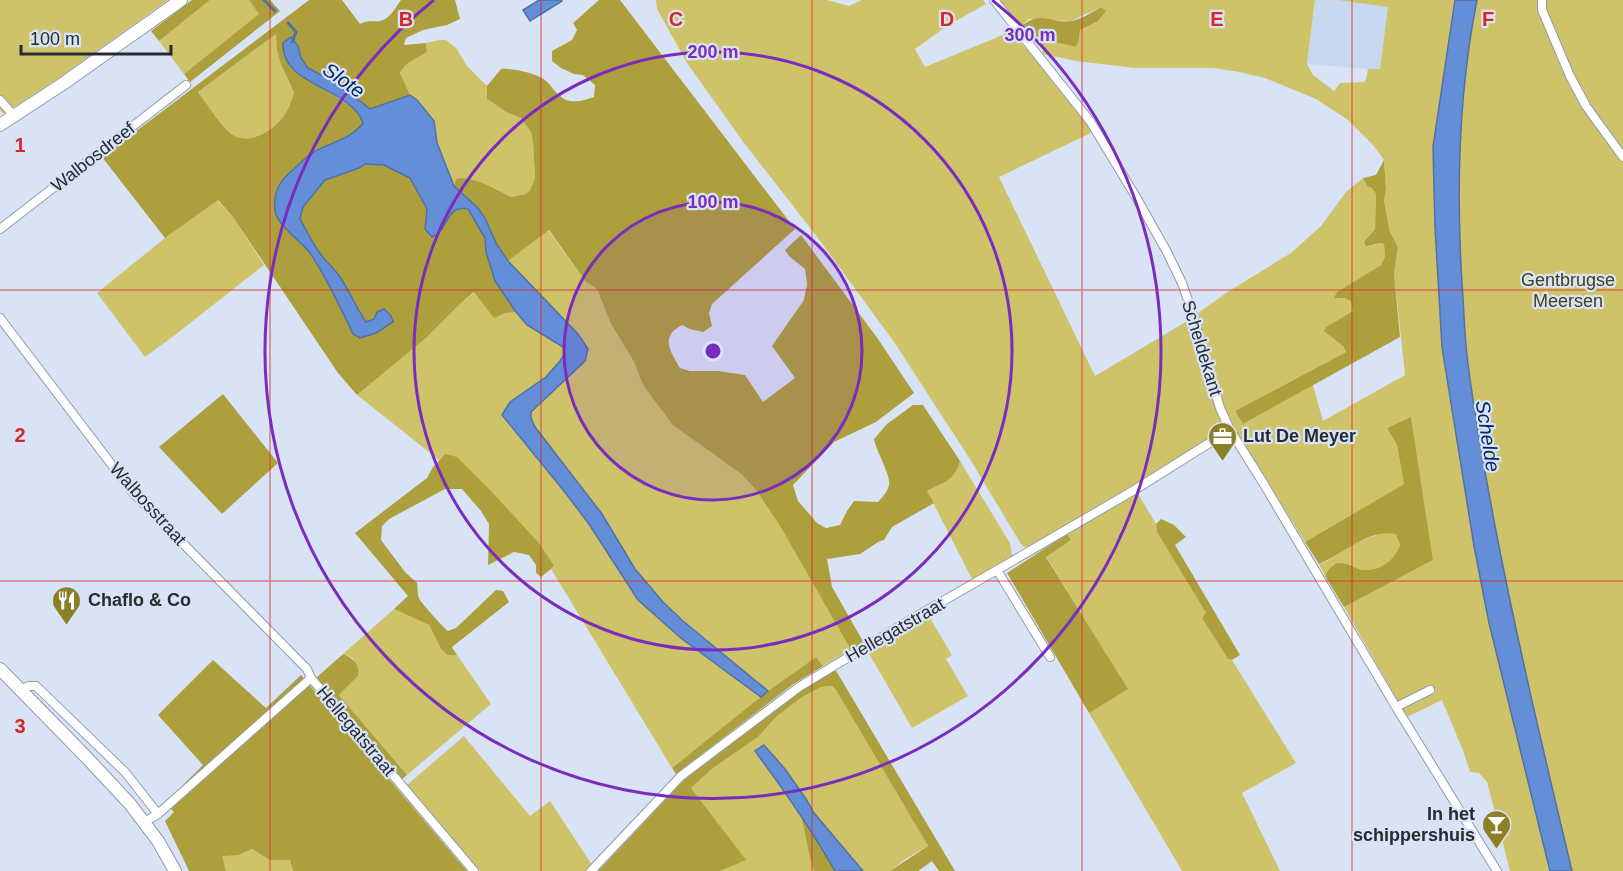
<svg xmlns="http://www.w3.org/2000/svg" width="1623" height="871" viewBox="0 0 1623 871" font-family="Helvetica,sans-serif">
	<rect width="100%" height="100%" fill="#d9e3f6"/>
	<!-- built -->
	<path fill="#c9d8f1" d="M1315,0h23l50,6 -8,64 -73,-6z"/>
	<!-- green -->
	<path fill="#cfc36a" d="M0,0h168l-109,78 -55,36 -4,-4z
		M210,0h39l11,14 -76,60 -25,-33z
		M656,0h171l22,6 13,-6h121l3,4 -39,22 -32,23 10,18 85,-35c31,30 57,66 83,100l-94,45 96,199 94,-56 23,76 11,30 -2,5 -18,13 -173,102 -6,1 -3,-3 -53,-88 -74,-114 -76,-104 -74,-95 -57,-80 -30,-54z
		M1000,0h315l-8,64 6,11 21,16 6,-8 24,-1 2,-3 2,-10h12l8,-62 -50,-7h117l-22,147 2,80 7,120 32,199 15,77 61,248h-40l-23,-89 -8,-9 -9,-1 -6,-19 -22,-53 -35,17 -63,-110 89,-47 -22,-142 -24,10 10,17 7,39 -99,58 -69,-111 -11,-23 -9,-24 -18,-71 31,-22 62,-38 30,-27 25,-34 17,-14 4,8 5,1 4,7 -1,35 -6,7 5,9 6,-2 4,1 1,13 -4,8 -44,27 -2,6h9l7,3 2,10 -27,16 -1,4 18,15 3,6 -111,59 8,13 70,-39 10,36 82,-46 -11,-102 4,-26 -8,-15 -6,-31 2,-13 -2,-28 -11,-15 -25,-25 -32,-21 -51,-21 -26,-6 -25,-4h-79l-59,-7 -33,-7 -2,-15 35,8 3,-7 1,-10 18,-9 8,-10 -5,-4 -30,14 -42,-2 -8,8z
		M1477,0h146v871h-51c-27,-113 -54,-226 -76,-340 -11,-58 -22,-116 -29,-175 -2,-19 -3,-39 -4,-58 -7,-97 -5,-203 14,-298z
		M277,33c0,25 7,38 17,60 -2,6 -4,13 -7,18 -9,16 -33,34 -52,25 -12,-7 -28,-33 -37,-44z
		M439,40h7l10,8 11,18 20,20v13l19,13 15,6 10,14 2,10 2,36 -5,12 -4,4 -15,3 -14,-8 -41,-10 -2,7 -17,-43 -3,-22 -17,-21 -7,-5 -10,-22c8,-13 15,-13 27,-21l-1,-9z
		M217,200l16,17 31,48 -89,70 -30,22 -48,-64 68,-55z
		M548,230l38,52 11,7 14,35 23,38 9,23 51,55 47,34 15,16 24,36 71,124 -28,16 -7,-9 -48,34 -85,-70 -20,-19 -28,-33 -33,-55 -67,-87 -4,-9v-6l54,-51 -7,-27 -70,-73z
		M475,292l19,25 11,-4 11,-1 11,13 35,21 3,6 -5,9 -14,16 -36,25 -8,14 62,75 25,33 49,76 44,39 79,58 -89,71 -121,-199 3,-5 -109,-110 -6,6 -82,-65 69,-57 35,-35z
		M960,461l50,82 2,13 -40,23 -45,-88c17,-9 28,-10 33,-30z
		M1137,492l19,32 1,8 49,81 -4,5 26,41 4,1 64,103 -54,30 38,78h-98l-93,-158 38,-25 -81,-132 25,-16 -4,-6z
		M1385,532l11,2 4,11c-4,15 -21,27 -38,25 -5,0 -9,-5 -14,-6 -4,-1 -10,0 -14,0l-9,12 -6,-12 8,-3 30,-19z
		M394,609l35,16 12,24 6,6h10l34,49 -84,71 -68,-80 19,-19 -5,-18 -10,-4z
		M928,615l24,40 -6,4 22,37 -56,32 -45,-78z
		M832,686l4,4 92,156 -21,12 -17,13h-27l-49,-58 -8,-14 -21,-30 -21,-24 -9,6c13,18 38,46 46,65 7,18 7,37 13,55h-94l25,-11 -54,-72 22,-20 45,-31 18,-20 26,-20 19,-10z
		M464,736l66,80 20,-15 42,64 -6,6h-106l-73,-86z
		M252,849l18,11h20l3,11h-67l-5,-16h18z"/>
	<!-- forest -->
	<path fill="#ada03c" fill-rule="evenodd" d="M192,0h18l-51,41 -8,-10z
		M249,0h21l10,11 -90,71 -6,-8 75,-60z
		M309,0h33l18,24c8,-4 11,-2 20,-3 9,-1 16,-14 21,-21h54l5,19 -13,6 -24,5 -17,8 -2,7 22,-2 1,9c-12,8 -19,8 -27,21l10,22 -40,14 -30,-24 -32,-17 -7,-10 -3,-12 -7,-8 17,42 43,26 9,10 3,7c-15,18 -33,18 -51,30 -4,2 -7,6 -10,9 -17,16 -30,23 -27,49 2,14 26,31 35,42 17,25 30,54 43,81l15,2 9,-24 -3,7 -8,3c-10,-14 -16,-30 -26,-45 -6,-9 -14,-16 -21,-25 -7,-10 -13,-22 -19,-33l3,-12 22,-27 34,-12 6,-4 19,1 26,13 17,31 -1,10 11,16c10,-13 12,-29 31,-26l17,29 1,14 9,28 21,32 -11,1 -11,5 -20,-26 -13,11 -35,35 -69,57 -19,-22 -105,-156 -15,-17 -53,38 -63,-81zM276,34l1,16 4,14 13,29c-2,6 -4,12 -7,18 -9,16 -33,34 -52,25 -12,-6 -28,-33 -37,-44z
		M599,0h21l175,229 -83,75 -3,9 3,13 -9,6 -13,-3 -8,-4c-23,12 -11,27 -2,43l10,3h28l27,4 18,27 32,-24 -23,-32 32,-46 3,-16 -2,-15 -16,-13 -4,-6 16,-15 77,104 36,54 -38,29 -42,20 -41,43 5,16 19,22 9,5 14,-3 7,-14 7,-10 24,1c4,-4 10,-11 11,-17 2,-10 -13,-34 -15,-46l13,-15 26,-19h10l37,56c-5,20 -16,21 -33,30l7,12 -42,24 -8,13 -6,2 -18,12 -33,5 5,28 32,56 -13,7 -71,-124 -24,-36 -15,-16 -68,-49 -30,-40 -9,-23 -23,-38 -14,-35 -11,-7 -37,-52 -41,31 -12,-18 -11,-25 -7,-10 -24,-22 2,-7c14,-4 42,11 55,18l15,-3 4,-4 5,-12 -2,-36 -2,-10 -10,-14 -15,-6 -19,-13v-13l14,-17c12,-1 36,4 45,12 5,4 8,10 13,14 10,10 23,6 35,2l1,-12 -12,-10 -9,-1 -13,-6 -9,-7v-10l20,-11 5,-10 -4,-7z
		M1101,7l5,4 -8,10 -18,9 -1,10 -3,7 -35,-8 -20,-12c19,-18 30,-3 50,-6 10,-1 21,-9 30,-14z
		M1384,160l2,28 -2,13 6,31 8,15 -4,26 6,64 -157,87 -8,-13 111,-59 -3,-6 -19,-15 2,-4 27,-16 -2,-10 -7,-3h-10l3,-6 44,-27 4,-8 -1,-13 -4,-1 -14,3 -2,-4 11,-13 1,-35 -4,-6 -5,-2 -4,-8 13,-3z
		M223,394l55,69 -56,51 -63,-67z
		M1411,417l22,143 -89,47 -19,-31 4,-7 7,-6c5,0 10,0 14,2 5,2 9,5 14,5 16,1 31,-10 36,-25l-4,-11c-29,-5 -52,20 -77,30l-14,-22 99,-58 -7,-39 -10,-17z
		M445,454l12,3 33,33 48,52 16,23 -3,4 -10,8 -5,-4v-8l-7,-10 -15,-3 -26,13 1,-41 -8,-13 -19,-22h-17l-56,30 -7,7 -1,14 24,32 12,11c1,4 0,10 2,15 1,4 24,29 29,33l8,-3 40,-38 7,1 6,11 -57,45 5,8h-10l-6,-6 -12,-24 -35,-16 14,-13 -53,-63 72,-55 6,-11z
		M1161,519l13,6 12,12 -11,8 65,110 -8,5 -4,-1 -26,-41 4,-5 -49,-81 -1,-8z
		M1067,534l4,6 -25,17 82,132 -39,24 -82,-140z
		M343,654c10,4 17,10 15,22l-19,19 68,80 -5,4 -86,-101z
		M816,657l7,9 -31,19 -116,89 -4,-6 96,-77z
		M213,660l53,48 35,-33 166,196h-174l-3,-11h-20l-18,-11 -13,6 -17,1 4,15h-37l-24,-50 9,-9 -9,-9 38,-38 -45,-50z
		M835,669l120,202h-16l-7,-10 -14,10h-28l38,-25 -92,-156 -4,-4 -11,1 -19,10 -26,20 -18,20 -45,31 -22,20 55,72 -26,11h-122l86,-91 116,-89z
		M801,816l15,20 19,35h-21c-6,-17 -8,-37 -13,-55z"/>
	<!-- water -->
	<path fill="#648ed7" stroke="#5170a5" stroke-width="1.5" d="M539,0h23v1l-32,20 -7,-11z
		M1455,0h22c-19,95 -21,201 -14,298 1,19 2,39 4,58 7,59 18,117 29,175 22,114 49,227 76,340h-22l-61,-248 -15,-77 -32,-199 -7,-120 -2,-80z
		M291,37l7,9 3,12 7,10 32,17 30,24 40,-14 7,5 17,21 3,22 17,43 24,22 7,10 11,25 12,18 70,73 10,15 -3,12 -54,51v6l4,9 67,87 33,55 28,33 20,19 85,70 -7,6 -79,-58 -44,-39 -49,-76 -25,-33 -62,-76 8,-13 36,-25 14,-16 5,-9 -2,-5 -36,-22 -11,-13 -21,-31 -9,-29 -1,-14 -17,-29c-24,-4 -18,21 -36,28l-7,-8 2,-20 -17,-31 -26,-13 -19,-1 -6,4 -34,12 -22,27 -3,12c6,11 12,23 19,33 6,9 15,16 21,25 10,15 16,30 26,45l8,-3 3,-7 7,-3 7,7 2,6 -17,11 -16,5 -7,-4c-13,-27 -26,-56 -43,-81 -9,-12 -33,-28 -35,-42 -2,-20 5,-31 20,-43 5,-5 11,-11 17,-15 18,-11 38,-13 51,-30 -13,-37 -82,-36 -80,-80z
		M764,745l21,24 21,30 8,14 49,58h-28c-24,-42 -51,-81 -80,-120z"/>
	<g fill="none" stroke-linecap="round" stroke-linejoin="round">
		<!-- stream -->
		<path stroke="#5170a5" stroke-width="3" d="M264,0l11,11
			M288,23l8,9 -4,10"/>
		<defs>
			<path id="street" d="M994,0l96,121 46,76 31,55 15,31 8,23 30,102 10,22 32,51 134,226 101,164
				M1542,0v10l28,66 16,30 37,51
				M0,100l14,16
				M0,229l186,-144
				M0,318l134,176 173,175 4,9
				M997,570l53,87
				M20,690l9,-4h7l89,86 33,42
				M1396,707l34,-17
				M144,822l14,-8 153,-136 163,193
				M591,871l90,-95 118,-89 111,-67 87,-50 139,-81 94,-59"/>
			<path id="secondary" d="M0,125l64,-42 117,-83
				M0,669l89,91 41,44 28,37 17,30"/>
		</defs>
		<!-- street casing -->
		<use href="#street" stroke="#919bac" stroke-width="10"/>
		<!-- secondary casing -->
		<use href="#secondary" stroke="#919bac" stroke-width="14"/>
		<!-- street -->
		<use href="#street" stroke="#fff" stroke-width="8"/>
		<!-- secondary -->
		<use href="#secondary" stroke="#fff" stroke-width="12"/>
	</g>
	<!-- grid -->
	<path fill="none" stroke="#d62828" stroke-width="1.5" stroke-opacity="0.55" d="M270,0v871M541,0v871M812,0v871M1082,0v871M1352,0v871M0,290h1623M0,581h1623"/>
	<!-- distance rings -->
	<circle cx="713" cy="351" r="149" fill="#7b2cbf" fill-opacity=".12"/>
	<g fill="none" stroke="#7b2cbf" stroke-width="3">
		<circle cx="713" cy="351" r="149"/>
		<circle cx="713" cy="351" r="299"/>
		<path d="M992 0A448 448 0 1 1 434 0"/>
	</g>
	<!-- icons -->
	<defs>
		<symbol id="office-pin" viewBox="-11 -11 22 30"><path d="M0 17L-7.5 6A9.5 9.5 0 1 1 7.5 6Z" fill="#8b8026" stroke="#d9e3f6"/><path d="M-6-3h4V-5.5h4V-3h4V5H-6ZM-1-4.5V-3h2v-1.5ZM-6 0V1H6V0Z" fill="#fff"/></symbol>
		<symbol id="restaurant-pin" viewBox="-11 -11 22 30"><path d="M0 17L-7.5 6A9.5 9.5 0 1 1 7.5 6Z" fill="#8b8026" stroke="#d9e3f6"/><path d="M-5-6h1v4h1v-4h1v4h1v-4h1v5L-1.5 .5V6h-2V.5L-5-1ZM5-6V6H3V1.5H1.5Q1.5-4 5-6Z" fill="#fff"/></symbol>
		<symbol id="bar-pin" viewBox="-11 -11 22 30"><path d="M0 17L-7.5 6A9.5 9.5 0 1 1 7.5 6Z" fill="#8b8026" stroke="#d9e3f6"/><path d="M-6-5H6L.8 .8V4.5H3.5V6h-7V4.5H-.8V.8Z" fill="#fff"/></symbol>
	</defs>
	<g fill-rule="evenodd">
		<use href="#office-pin" x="1206" y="420" width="33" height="45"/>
		<use href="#restaurant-pin" x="50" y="584" width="33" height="45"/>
		<use href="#bar-pin" x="1480" y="808" width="33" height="45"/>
	</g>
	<g text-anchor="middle" stroke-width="4.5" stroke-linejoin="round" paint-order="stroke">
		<!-- street labels -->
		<g font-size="18" fill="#262a31" stroke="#d9e3f6">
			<text transform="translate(93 157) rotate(-38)" y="6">Walbosdreef</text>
			<text transform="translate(1202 348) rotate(73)" y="6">Scheldekant</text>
			<text transform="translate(148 504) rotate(48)" y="6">Walbosstraat</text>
			<text transform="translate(895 630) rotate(-30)" y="6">Hellegatstraat</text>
			<text transform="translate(356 731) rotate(50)" y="6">Hellegatstraat</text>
		</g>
		<!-- park labels -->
		<g font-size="18" fill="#454016" stroke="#d9e3f6">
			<text x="1568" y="286">Gentbrugse<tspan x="1568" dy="21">Meersen</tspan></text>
		</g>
		<!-- poi labels -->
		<g font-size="18" font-weight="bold" fill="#262a31" stroke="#d9e3f6" text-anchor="start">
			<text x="1243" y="442">Lut De Meyer</text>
			<text x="88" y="606">Chaflo &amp; Co</text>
			<text x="1475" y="820" text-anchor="end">In het<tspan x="1475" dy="21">schippershuis</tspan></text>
		</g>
		<!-- water labels -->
		<g font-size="20" font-style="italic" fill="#032565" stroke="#d9e3f6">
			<text transform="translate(344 80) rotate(35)" y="7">Slote</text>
			<text transform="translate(1488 436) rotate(81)" y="7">Schelde</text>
		</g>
	</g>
	<g font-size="20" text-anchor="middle" font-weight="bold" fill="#d62828" stroke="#d9e3f6" stroke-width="4.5" stroke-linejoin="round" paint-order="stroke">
		<text x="406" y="26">B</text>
		<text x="676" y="26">C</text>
		<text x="947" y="26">D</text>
		<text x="1217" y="26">E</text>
		<text x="1488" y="26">F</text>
		<text x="20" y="152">1</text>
		<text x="20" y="442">2</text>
		<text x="20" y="733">3</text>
	</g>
	<circle cx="713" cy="351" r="9" fill="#7b2cbf" stroke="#d9e3f6" stroke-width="3"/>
	<g font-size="18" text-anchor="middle" font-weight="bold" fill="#7b2cbf" stroke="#d9e3f6" stroke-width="4.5" stroke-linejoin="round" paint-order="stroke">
		<text x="1030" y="41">300 m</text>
		<text x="713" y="58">200 m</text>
		<text x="713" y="208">100 m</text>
	</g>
	<!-- scale -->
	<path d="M21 45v9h150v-9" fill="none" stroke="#262a31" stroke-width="3"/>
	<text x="30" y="45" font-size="18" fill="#262a31" stroke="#d9e3f6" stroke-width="4.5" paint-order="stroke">100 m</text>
</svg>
